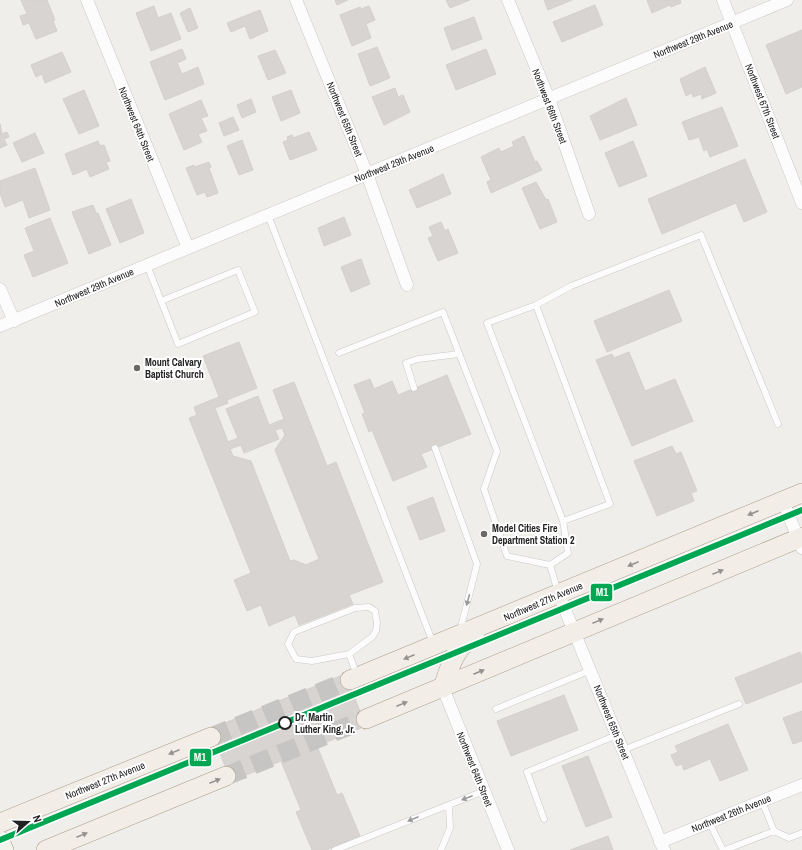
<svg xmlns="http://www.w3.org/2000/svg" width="802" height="850" viewBox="0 0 802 850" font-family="'Archivo Narrow',sans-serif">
	<rect width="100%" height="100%" fill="#f0eeeb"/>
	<!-- building -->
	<path fill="#d7d4d2" stroke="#d3d0cc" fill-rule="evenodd" d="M21,0h26l8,20 -2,1 4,10 -21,8 -7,-16 -6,2 -3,-9 7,-2z
		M335,0h13l-11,5z
		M446,0h24l-20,8z
		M544,0h28l-24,10z
		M647,0h33l1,3 -10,4 -1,-2 -18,8z
		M595,5l8,20 -41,17 -9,-20z
		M154,6l4,12 13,-5 10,26 -30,12 -15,-38z
		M369,6l6,14 -9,4 5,14 -19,8 -12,-31 20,-8 1,2z
		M190,8l8,20 -10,4 -8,-19z
		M260,10l8,21 -18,8 -5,-13 -14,6 -4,-9z
		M474,17l8,22 -30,11 -8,-22z
		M802,30v57l-16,7 -20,-49z
		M377,47l13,31 -20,8 -12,-32z
		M182,49l4,10 -9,4 5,11 16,-7 6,17 -39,16 -15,-38z
		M486,49l10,25 -40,16 -10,-25z
		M275,50l11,23 -18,7 -10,-24z
		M62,52l9,20 -26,11 -3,-9 -6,3 -5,-12z
		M705,67l11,26 -14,6 -1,-5 -8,3 -1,-4 -6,3 -6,-17z
		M395,88l3,9 5,-2 7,17 -26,13 -12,-28z
		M84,90l15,36 -20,8 -16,-35z
		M291,90l9,23 -19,8 -9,-24z
		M626,98l11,27 -37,15 -10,-24z
		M251,99l5,13 -14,6 -5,-13z
		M201,100l7,16 -7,2 6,13 -9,3 4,8 -18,8 -15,-36z
		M722,107l16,39 -28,11 -3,-8 -3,2 -5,-14 -10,3 -7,-18z
		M233,117l6,13 -15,6 -5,-13z
		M0,124l2,10 5,-2 2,5 -5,2 3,6 -7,3z
		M309,132l8,18 -27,10 -7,-18 5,-2 -1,-3 5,-2 1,3z
		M35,133l9,20 -22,9 -9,-19z
		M524,136l11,26 2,-1 5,9 -51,23 -4,-11 4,-2 -10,-23 18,-9 2,4 13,-6 -2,-4z
		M242,140l11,30 -14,5 -12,-29z
		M98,141l2,5 4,-1 6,16 -4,1 3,7 -19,8 -3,-8 -14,6 -8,-21z
		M633,141l14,35 -28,11 -14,-34z
		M745,159l22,53 -23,10 -8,-19 -74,31 -14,-35z
		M209,162l2,5 -2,1 9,25 -11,4 -2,-5 -8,3 -11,-27 8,-3 1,2z
		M35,168l15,42 -21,8 -6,-18 -18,7 -5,-14v-12z
		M443,174l8,20 -34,14 -8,-18z
		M536,182l10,18 2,-1 9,23 -17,7 -18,-41z
		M131,199l13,34 -24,10 -14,-34z
		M93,205l3,8h2l13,32 -22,9 -17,-42z
		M344,217l7,18 -27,11 -6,-18z
		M50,218l18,45 -35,14 -9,-22 10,-4 -9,-23z
		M441,222l4,9 3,-2 10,24 -20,8 -10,-23 5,-2 -4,-9z
		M361,259l9,25 -19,8 -10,-25z
		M669,290l13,31 -75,31 -13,-31z
		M239,342l18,46 -30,12 1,3 -13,5 13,34 10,-4 -12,-29 32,-13 11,29 15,-6 -11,-29 21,-8 33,84 9,-4 47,120 -34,13 4,9 -54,21 -4,-10 -26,11 -8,-21 -14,6 -13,-31 17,-7 -62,-155 8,-3 -3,-8 25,-10 -16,-41zM282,428l3,7 -10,15 44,109 -13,6 -12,-5 -4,1 -39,-100 -18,-5 -3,-7 11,-4 3,8 35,-14 -4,-9z
		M629,352l16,39 30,-12 18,42 -61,25 -36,-86 16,-6 2,4z
		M447,375l24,59 -50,20 6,13 -34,14 -21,-51 -3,2 -7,-18 3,-1 -11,-28 16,-6 4,10 18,-8 6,14z
		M672,446l4,8 5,-2 16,39 -6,2 3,8 -37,15 -23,-55z
		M433,497l12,34 -25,9 -13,-33z
		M800,652l2,5v25l-56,22 -11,-26z
		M345,674l21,52 -49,20 20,49 5,-2 18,43 -34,14h-14l-16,-38 5,-2 -20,-49 -50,20 -21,-52z
		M564,695l14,35 -67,26 -14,-35z
		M802,711v30l-9,3 -10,-26z
		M728,724l20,46 -28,11 -10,-22 -26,11 -2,-6 -6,2 -5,-11 7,-3 -3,-6z
		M588,756l24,61 -26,10 -24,-61z
		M608,836l5,14h-43z"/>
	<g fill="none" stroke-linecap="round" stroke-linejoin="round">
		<!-- primary-tunnel -->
		<path stroke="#c7c5c3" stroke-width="19" stroke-dasharray="19 10" stroke-linecap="butt" d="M211,737l139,-57
			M226,776l140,-57"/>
		<defs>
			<path id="lane" d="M268,215l165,428
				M147,265l31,79 77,-32 -17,-42 -77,31
				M536,305l35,-19 130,-51 77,189
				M339,353l104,-41 54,139 -13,38 23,67 43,9 8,27
				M414,388l-8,-25 12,-4 41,-5
				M435,448l42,116 -17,67
				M550,565l18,-12 -5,-32 -76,-198 49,-18 74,199 -47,17
				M369,607l6,4 2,12 -1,8 -4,6 -23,17 -37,7 -16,-2 -8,-15 6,-12 61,-24z
				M349,654l8,21
				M496,709l95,-39
				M623,750l116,-46
				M762,801l12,30 15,7 13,-5
				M544,819l-17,-47 90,-37
				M709,822l14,28
				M335,850l149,-59
				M441,850l9,-22 -1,-23
				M725,850l49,-19"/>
			<path id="street" d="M87,0l101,248
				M296,0l71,174 40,111
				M508,0l41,99 40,115
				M723,0l79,203
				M0,289l14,32
				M0,326l787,-326
				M783,501l19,47
				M559,595l105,255
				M443,688l65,162
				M660,842l142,-57"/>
			<path id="secondary" d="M0,839l5,11"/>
			<path id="primary" d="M350,680l452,-187
				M443,688c8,-26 11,-37 32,-55
				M366,719l436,-182
				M0,823l211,-86
				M46,850l180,-74"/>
		</defs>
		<!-- lane casing -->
		<use href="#lane" stroke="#c9c8c7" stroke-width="7"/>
		<!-- street casing -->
		<use href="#street" stroke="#c9c8c7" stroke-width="13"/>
		<!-- secondary casing -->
		<use href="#secondary" stroke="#999a82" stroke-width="18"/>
		<!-- primary casing -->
		<use href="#primary" stroke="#a79c86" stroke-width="20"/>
		<!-- lane -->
		<use href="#lane" stroke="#fdfcfc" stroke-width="6"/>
		<!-- street -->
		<use href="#street" stroke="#fdfcfc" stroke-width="12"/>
		<!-- secondary -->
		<use href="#secondary" stroke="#f4f4ed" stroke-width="17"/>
		<!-- primary -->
		<use href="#primary" stroke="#f3ede7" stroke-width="19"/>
		<defs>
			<path id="metro-1" d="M0,840l802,-330"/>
		</defs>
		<!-- metro-1 casing -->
		<use href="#metro-1" stroke="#fff" stroke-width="9"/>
		<!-- metro-1 -->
		<use href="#metro-1" stroke="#00a651" stroke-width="6"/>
	</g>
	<!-- one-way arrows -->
	<defs><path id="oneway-solid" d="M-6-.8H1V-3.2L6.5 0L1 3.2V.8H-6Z"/></defs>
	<g fill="#95928e">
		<use href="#oneway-solid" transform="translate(753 513) rotate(157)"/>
		<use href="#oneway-solid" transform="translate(633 564) rotate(157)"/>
		<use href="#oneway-solid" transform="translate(718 572) rotate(-22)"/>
		<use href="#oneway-solid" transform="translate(598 621) rotate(-22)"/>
		<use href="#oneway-solid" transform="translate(409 657) rotate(158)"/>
		<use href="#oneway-solid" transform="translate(479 672) rotate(-23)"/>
		<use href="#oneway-solid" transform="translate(402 704) rotate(-22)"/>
		<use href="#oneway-solid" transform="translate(174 752) rotate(158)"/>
		<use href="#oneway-solid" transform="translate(215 781) rotate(-22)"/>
		<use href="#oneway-solid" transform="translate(82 835) rotate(-22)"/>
	</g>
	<g fill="#9a9a9a">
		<use href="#oneway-solid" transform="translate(468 600) rotate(105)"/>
		<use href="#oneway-solid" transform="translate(467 798) rotate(159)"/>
		<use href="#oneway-solid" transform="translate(413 819) rotate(158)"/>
	</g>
	<!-- markers -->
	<g fill="#6a6968" stroke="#fff" stroke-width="1.5">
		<circle cx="137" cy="368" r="4"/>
		<circle cx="484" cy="534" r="4"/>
	</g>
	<circle fill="#fff" stroke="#222" stroke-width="2" cx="285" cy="723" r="6"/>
	<g text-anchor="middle" stroke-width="4" stroke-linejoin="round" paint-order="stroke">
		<!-- street labels -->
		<g font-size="10" fill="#222" stroke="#fff">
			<text transform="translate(693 39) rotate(-22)" y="4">Northwest 29th Avenue</text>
			<text transform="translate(763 101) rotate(69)" y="4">Northwest 67th Street</text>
			<text transform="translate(550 106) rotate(69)" y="4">Northwest 66th Street</text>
			<text transform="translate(345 119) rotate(68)" y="4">Northwest 65th Street</text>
			<text transform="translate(137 124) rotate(68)" y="4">Northwest 64th Street</text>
			<text transform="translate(394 163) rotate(-22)" y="4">Northwest 29th Avenue</text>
			<text transform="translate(94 287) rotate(-23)" y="4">Northwest 29th Avenue</text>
			<text transform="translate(543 601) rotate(-23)" y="4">Northwest 27th Avenue</text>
			<text transform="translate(612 722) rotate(68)" y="4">Northwest 65th Street</text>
			<text transform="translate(475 769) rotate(68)" y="4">Northwest 64th Street</text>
			<text transform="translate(105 780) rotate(-22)" y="4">Northwest 27th Avenue</text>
			<text transform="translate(731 813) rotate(-22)" y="4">Northwest 26th Avenue</text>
		</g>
		<!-- poi labels -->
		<g font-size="10" font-weight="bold" fill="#222" stroke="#fff" text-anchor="start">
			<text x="145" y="366">Mount Calvary<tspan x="145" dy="12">Baptist Church</tspan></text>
			<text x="492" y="532">Model Cities Fire<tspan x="492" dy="12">Department Station 2</tspan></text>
		</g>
		<!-- stop labels -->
		<g font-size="10" font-weight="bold" fill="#222" stroke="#fff" text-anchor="start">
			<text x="295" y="721">Dr. Martin<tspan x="295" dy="12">Luther King, Jr.</tspan></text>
		</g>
	</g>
	<g stroke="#fff" stroke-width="1.5">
		<rect x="590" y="583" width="23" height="19" rx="4" fill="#00a651"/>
		<rect x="189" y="748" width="23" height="19" rx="4" fill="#00a651"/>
	</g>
	<g font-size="11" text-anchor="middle" font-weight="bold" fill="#fff">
		<text x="602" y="596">M1</text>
		<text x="200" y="761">M1</text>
	</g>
	<!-- north arrow -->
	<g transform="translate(28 822) rotate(70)" stroke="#ffffff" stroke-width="3" paint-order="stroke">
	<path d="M0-3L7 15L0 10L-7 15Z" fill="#222222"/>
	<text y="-6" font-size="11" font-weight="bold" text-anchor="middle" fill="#222222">N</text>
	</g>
</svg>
